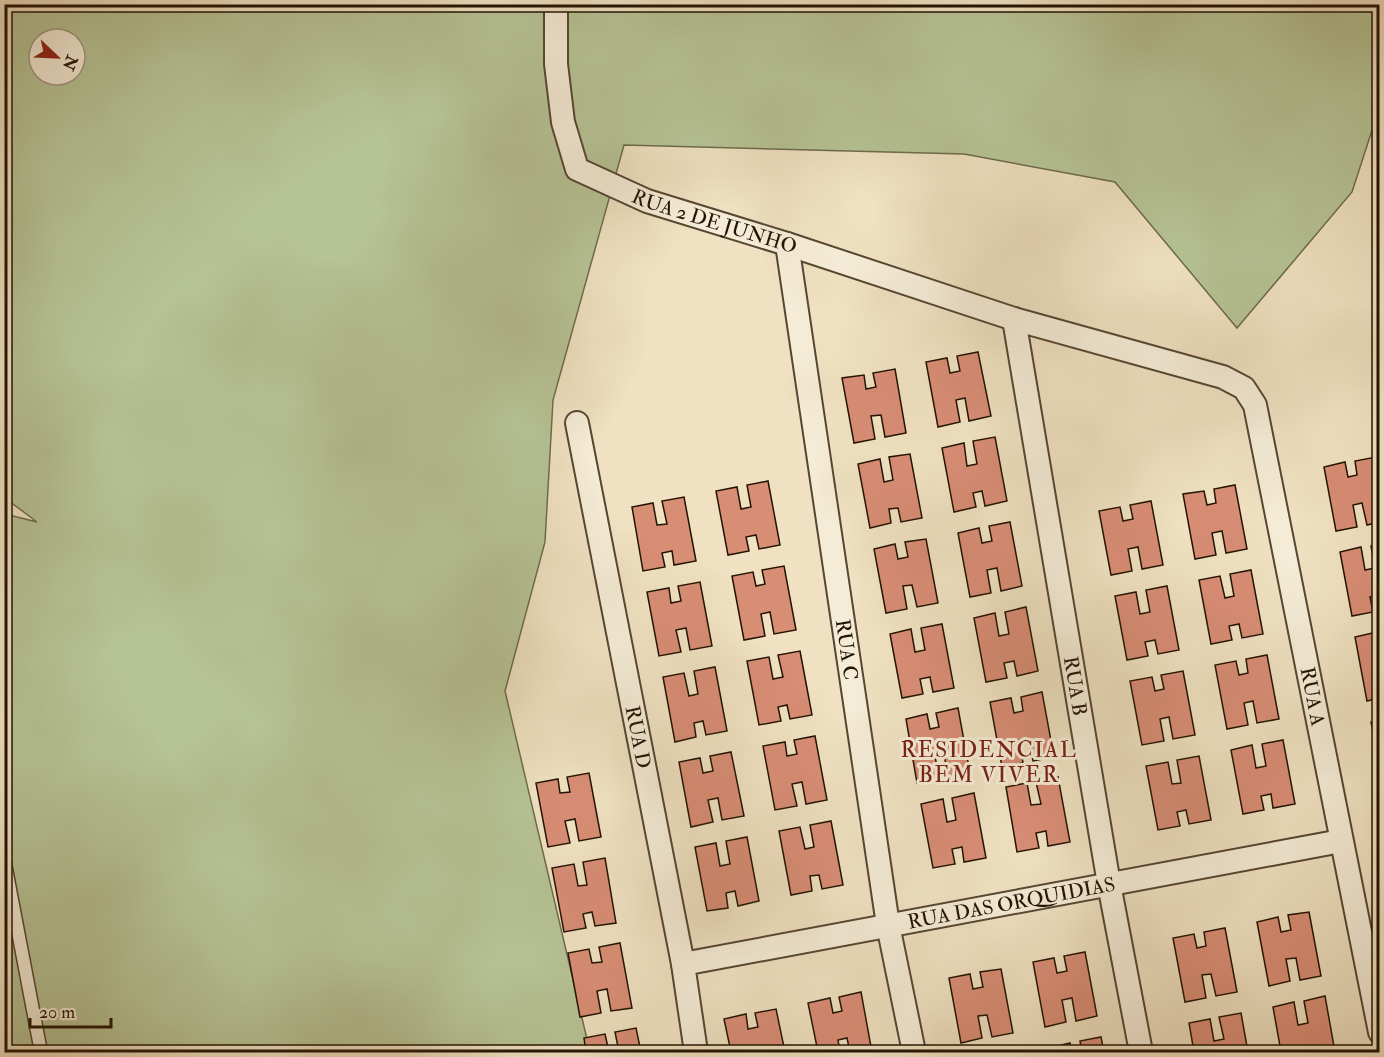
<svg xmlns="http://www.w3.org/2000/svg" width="1384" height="1057" viewBox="0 0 1384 1057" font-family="'IM FELL Double Pica',serif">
	<rect width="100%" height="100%" fill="#efe1c1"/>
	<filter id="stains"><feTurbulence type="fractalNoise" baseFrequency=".00333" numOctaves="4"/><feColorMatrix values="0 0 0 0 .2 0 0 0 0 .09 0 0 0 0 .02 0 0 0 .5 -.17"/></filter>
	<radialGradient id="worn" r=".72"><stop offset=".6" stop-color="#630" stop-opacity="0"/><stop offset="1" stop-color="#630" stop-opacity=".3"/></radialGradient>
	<!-- green -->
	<path fill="#b6c395" stroke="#6c6b4c" stroke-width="1.5" fill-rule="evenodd" d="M5,5h1374v104l-27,83 -115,136 -122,-146 -151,-28 -340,-9 -71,255 -8,142 -40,149 85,361h-585v-538l32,8 -32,-24zM39,39h36v36h-36z"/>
	<!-- building -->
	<path fill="#d88d75" stroke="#231303" stroke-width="1.5" d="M978,352l13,64 -22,5 -4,-23 -9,2 4,22 -22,5 -12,-65 21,-4 3,15 10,-2 -3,-15z
		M895,369l11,64 -21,4 -4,-22 -10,1 4,23 -21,4 -12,-65 22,-3 2,14 10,-2 -3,-14z
		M995,437l12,64 -22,5 -3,-15 -9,2 3,14 -22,5 -12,-64 22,-5 3,23 10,-2 -4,-23z
		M910,454l12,64 -21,4 -3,-14 -9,1 2,14 -21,5 -12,-64 22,-5 4,23 9,-2 -4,-23z
		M1376,457l4,19v46l-13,3 -5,-22 -9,2 4,22 -21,4 -12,-64 21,-5 3,15 9,-2 -2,-14z
		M768,481l12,64 -21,4 -3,-14 -10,2 3,14 -21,4 -12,-64 21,-4 4,22 10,-2 -4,-22z
		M1235,485l12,64 -21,4 -4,-22 -10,2 4,22 -21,4 -12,-65 21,-3 3,14 9,-2 -2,-14z
		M684,497l12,64 -22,4 -2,-14 -10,2 3,14 -22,4 -11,-64 21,-4 4,22 10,-1 -5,-23z
		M1151,501l12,64 -21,4 -4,-22 -10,2 4,22 -21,4 -12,-64 21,-4 3,14 10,-2 -3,-14z
		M1010,522l12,64 -21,5 -4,-23 -10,2 4,23 -21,4 -12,-64 21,-5 3,15 10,-2 -3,-15z
		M926,539l12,64 -21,4 -5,-22 -9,1 4,23 -21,4 -12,-64 21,-5 3,15 10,-2 -3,-15z
		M1380,544v52l-10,1 3,15 -21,4 -12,-64 21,-5 4,23 10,-2 -4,-22z
		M784,566l12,64 -22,4 -4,-22 -9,2 4,22 -21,4 -12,-64 21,-4 3,14 9,-2 -3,-14z
		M1251,570l12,64 -21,4 -3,-14 -10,2 3,14 -21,4 -12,-64 21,-4 5,22 9,-2 -4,-22z
		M700,582l12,64 -22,4 -4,-22 -10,2 5,22 -22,4 -12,-64 22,-4 2,15 10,-2 -3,-15z
		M1167,586l12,64 -21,4 -3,-14 -10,2 3,14 -21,4 -12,-64 21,-4 4,22 10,-2 -4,-22z
		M1026,607l12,64 -21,5 -3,-15 -10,2 3,15 -21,4 -12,-64 21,-5 4,23 10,-2 -4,-22z
		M942,624l12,64 -21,4 -3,-15 -10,2 3,15 -21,4 -12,-64 21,-5 4,23 10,-2 -4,-22z
		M1377,632l3,15v51l-13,3 -12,-64z
		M800,651l12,64 -22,4 -3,-14 -9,2 3,14 -22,4 -12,-64 22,-4 4,22 10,-2 -5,-22z
		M1267,655l12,64 -22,4 -4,-22 -9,2 4,22 -21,4 -12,-64 21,-4 3,14 9,-2 -2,-14z
		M715,667l12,64 -21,4 -3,-14 -9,2 2,14 -21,5 -12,-65 21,-4 5,23 9,-2 -4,-23z
		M1183,671l12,64 -22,4 -4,-22 -9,2 4,22 -22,4 -12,-64 22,-4 3,14 9,-2 -3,-14z
		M1042,692l12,65 -21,4 -5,-23 -9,2 4,23 -21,4 -12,-65 21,-4 3,15 9,-2 -2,-14z
		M958,708l12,65 -22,4 -4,-23 -9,2 4,23 -22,4 -11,-64 21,-5 3,15 9,-2 -3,-14z
		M1380,720v46l-9,-44z
		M815,736l12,64 -21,4 -4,-22 -10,2 5,22 -22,4 -12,-64 22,-4 2,14 10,-2 -3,-14z
		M1283,740l12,64 -22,4 -2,-14 -10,2 3,14 -21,4 -12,-64 21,-5 4,23 10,-2 -4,-22z
		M731,752l13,64 -22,4 -4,-22 -10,2 5,22 -22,5 -12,-65 21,-4 3,15 10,-2 -3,-15z
		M1199,756l12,64 -22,4 -3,-14 -9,2 3,14 -22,4 -12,-64 22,-4 4,22 9,-1 -4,-23z
		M589,773l12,64 -22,4 -4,-22 -10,2 5,22 -22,4 -12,-64 22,-4 2,14 10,-1 -3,-15z
		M1058,777l12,65 -22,4 -2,-15 -10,2 3,15 -22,4 -11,-65 21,-4 4,22 10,-1 -5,-22z
		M974,793l12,65 -22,4 -2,-15 -10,2 3,15 -22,4 -12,-64 22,-5 4,23 9,-2 -4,-22z
		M831,821l12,64 -21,4 -3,-14 -9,1 2,15 -21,4 -12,-64 21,-4 5,22 9,-2 -4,-22z
		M747,837l12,64 -21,5 -3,-15 -9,2 2,15 -21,3 -12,-64 21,-4 4,23 10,-2 -4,-23z
		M605,858l11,65 -21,3 -3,-14 -9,2 3,14 -22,4 -12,-64 22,-4 4,22 9,-1 -4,-23z
		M1309,912l12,64 -21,4 -4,-22 -10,1 4,22 -21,5 -12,-64 21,-5 3,15 10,-2 -3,-15z
		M1225,928l12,64 -21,4 -5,-22 -9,1 4,23 -21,4 -12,-64 21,-4 3,14 9,-2 -2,-14z
		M620,943l12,65 -21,3 -4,-22 -10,2 4,22 -21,4 -12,-64 21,-4 3,14 10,-1 -3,-15z
		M1085,952l12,64 -21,5 -4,-23 -10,2 4,22 -21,5 -12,-65 21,-4 3,15 10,-2 -3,-15z
		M1001,969l12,64 -21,4 -5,-22 -9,1 4,22 -21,5 -12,-65 21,-4 3,15 10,-2 -3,-15z
		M861,992l11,60h-22l-3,-14 -9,2 2,12h-22l-10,-49 22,-5 3,15 9,-2 -3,-14z
		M1325,996l10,56h-22v-2l-10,2h-22l-8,-45 21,-5 4,23 10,-2 -4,-22z
		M776,1009l9,43h-54l-7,-33 22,-5 2,15 10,-2 -3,-14z
		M1241,1013l7,39h-54l-5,-29 21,-4 4,22 10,-2 -5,-22z
		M636,1028l5,24h-22l-4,-20z
		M605,1034l4,18h-23l-2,-14z
		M1101,1037l3,15h-22l-2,-11z
		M1070,1043l2,9h-22l-1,-4z"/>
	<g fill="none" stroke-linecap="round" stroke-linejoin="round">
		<defs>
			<path id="lane" d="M4,858l37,194"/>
			<g id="street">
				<path id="s1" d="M556,4v60l7,58 14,47 70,32 140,43 227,75 209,58 21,11 11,17 125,627"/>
				<path id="s2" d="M787,244l101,681 26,127"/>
				<path id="s3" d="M1014,319l95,565 32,168"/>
				<path id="s4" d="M577,423l106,541 13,88"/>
				<path id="s5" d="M683,964l658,-123"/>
			</g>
		</defs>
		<!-- lane casing -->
		<use href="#lane" stroke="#564632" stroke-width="15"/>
		<!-- street casing -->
		<use href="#street" stroke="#564632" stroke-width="26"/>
		<!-- lane -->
		<use href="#lane" stroke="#f5ecd7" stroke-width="12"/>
		<!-- street -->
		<use href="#street" stroke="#f5ecd7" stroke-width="22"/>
	</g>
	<g text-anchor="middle" stroke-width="6" stroke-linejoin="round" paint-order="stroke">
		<!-- street labels -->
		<g font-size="20" fill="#231303" stroke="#f5ecd7">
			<text dy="7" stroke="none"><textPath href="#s1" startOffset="315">RUA 2 DE JUNHO</textPath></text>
			<text dy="7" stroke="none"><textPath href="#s2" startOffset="410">RUA C</textPath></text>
			<text dy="7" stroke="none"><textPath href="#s3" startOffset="372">RUA B</textPath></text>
			<text dy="7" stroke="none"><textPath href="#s1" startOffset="1188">RUA A</textPath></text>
			<text dy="7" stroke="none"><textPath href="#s4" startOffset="320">RUA D</textPath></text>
			<text dy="7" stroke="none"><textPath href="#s5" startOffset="334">RUA DAS ORQUIDIAS</textPath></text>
		</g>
		<!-- quarter labels -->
		<g font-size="22" letter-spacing="1.5" fill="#7a1f14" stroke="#f5ecd7">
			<text x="989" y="757">RESIDENCIAL<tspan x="989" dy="25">BEM VIVER</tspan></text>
		</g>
	</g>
	<!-- margin -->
	<rect width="1384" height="1057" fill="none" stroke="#efe1c1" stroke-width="24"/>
	<rect x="6" y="6" width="1372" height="1045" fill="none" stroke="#231303" stroke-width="3"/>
	<rect x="12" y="12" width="1360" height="1033" fill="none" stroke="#231303" stroke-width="1.5"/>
	<!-- north arrow -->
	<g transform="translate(57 57) rotate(113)"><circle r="28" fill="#f5ecd7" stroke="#a19582" stroke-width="1.5"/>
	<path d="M0-4.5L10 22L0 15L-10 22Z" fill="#8f2418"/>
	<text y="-9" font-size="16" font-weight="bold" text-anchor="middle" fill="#231303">N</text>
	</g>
	<!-- scale -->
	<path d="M30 1018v9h81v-9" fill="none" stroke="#231303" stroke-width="3"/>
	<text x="39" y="1018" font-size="18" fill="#231303" stroke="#f5ecd7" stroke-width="4.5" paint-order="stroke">20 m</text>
	<rect width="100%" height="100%" filter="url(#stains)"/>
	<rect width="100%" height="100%" fill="url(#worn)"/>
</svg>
